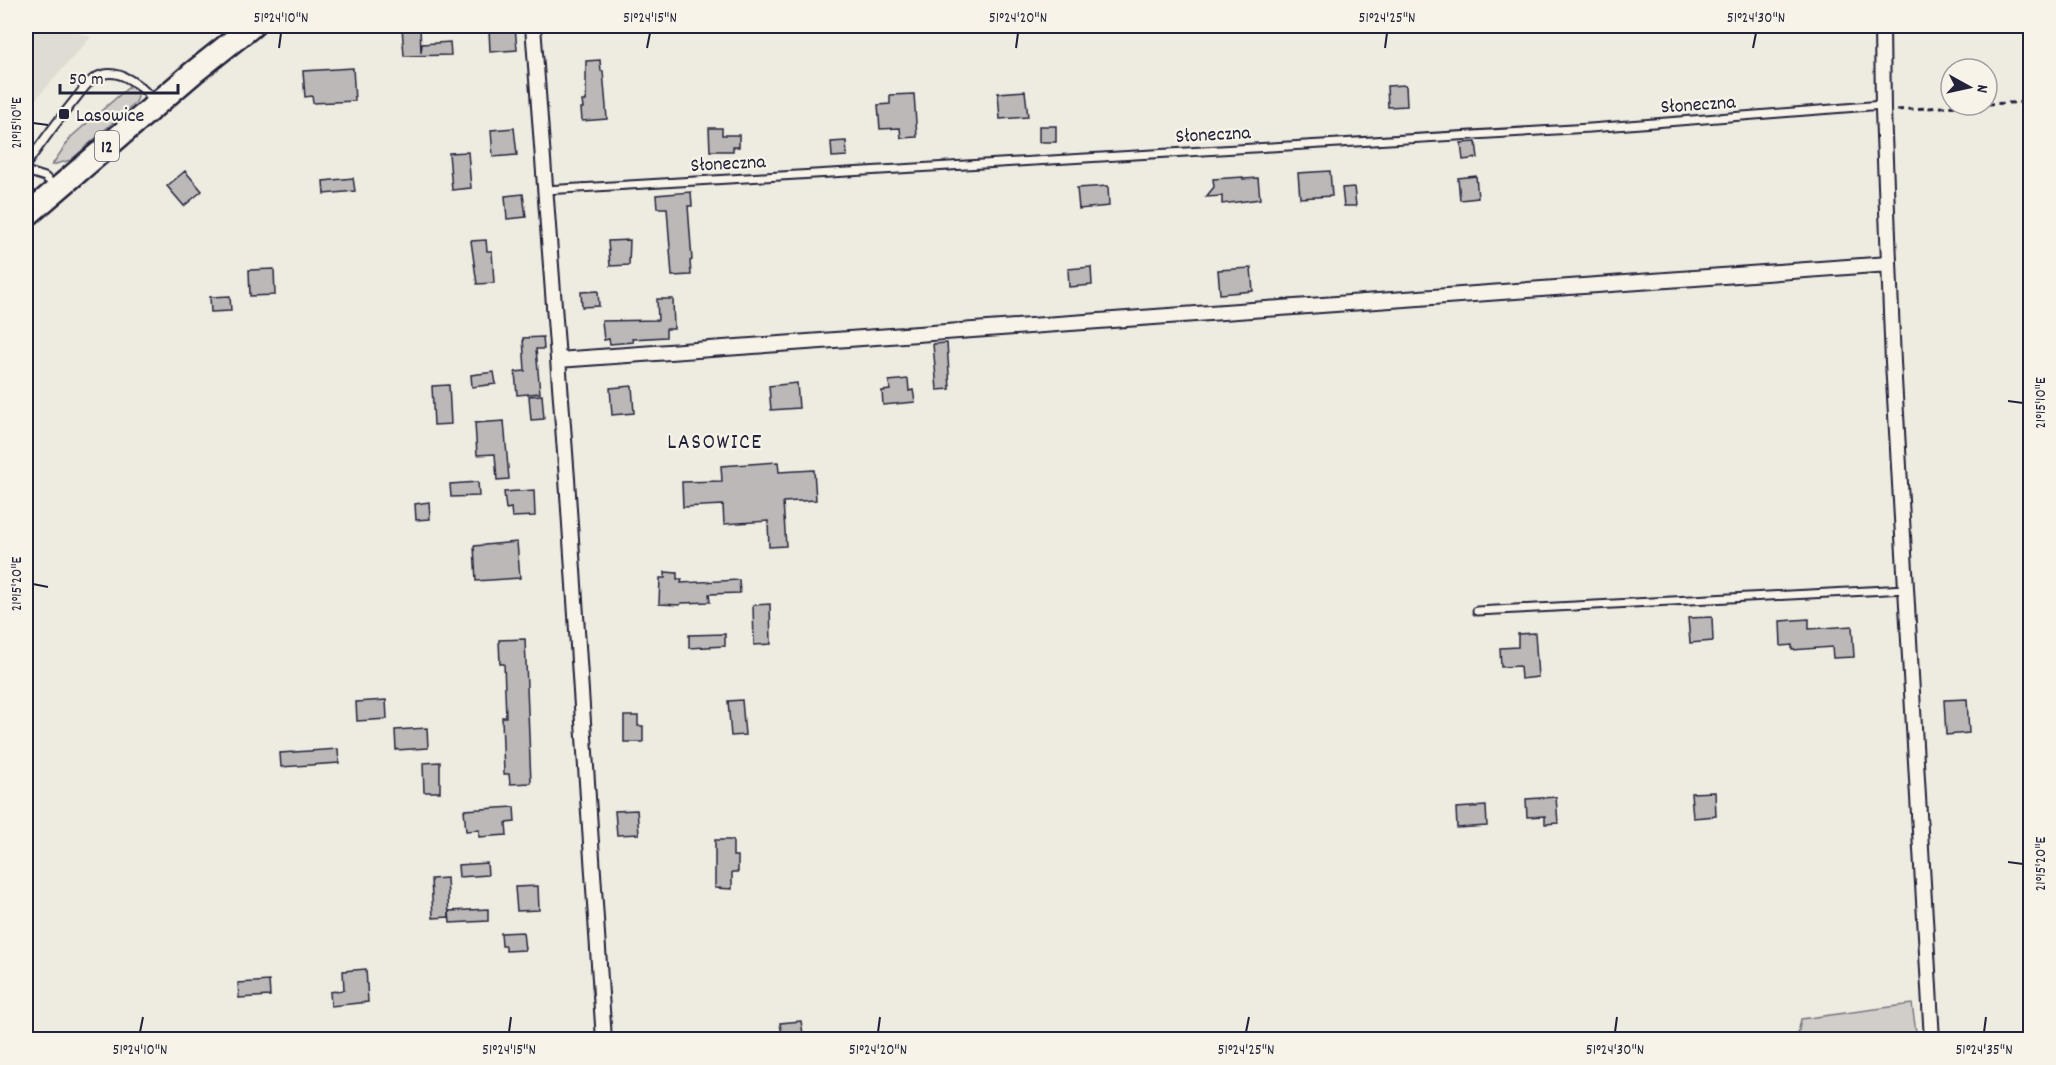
<svg xmlns="http://www.w3.org/2000/svg" width="2056" height="1065" viewBox="0 0 2056 1065" font-family="Dekko,sans-serif">
	<rect width="100%" height="100%" fill="#eeebe1"/>
	<filter id="ink" filterUnits="userSpaceOnUse"><feTurbulence type="fractalNoise" baseFrequency=".0167" numOctaves="2"/><feDisplacementMap in="SourceGraphic" scale="12" xChannelSelector="R" yChannelSelector="G"/><feConvolveMatrix kernelMatrix="1 2 1 2 8 2 1 2 1" color-interpolation-filters="sRGB"/></filter>
	<g filter="url(#ink)">
		<!-- built -->
		<path fill="#dfdcd4" d="M26,26h33l32,11 -65,73z"/>
		<!-- green -->
		<path fill="#d1cdc9" stroke="#7a7882" stroke-width="1.5" d="M130,86l7,5 1,6 -2,5 -65,58 -19,5 19,-28z
			M1912,1004l5,35h-120l4,-20z"/>
		<!-- building -->
		<path fill="#bbb8b7" stroke="#22223b" stroke-width="1.5" d="M402,26h18l1,27 1,-9 28,-2 1,13 -47,1z
			M495,26h20l2,24 -27,2 -1,-23 6,-1z
			M600,60l1,11h2l4,48 -25,2 -1,-13h2l-1,-7h4v-40z
			M353,68l2,33 -42,2 -1,-7 -7,1 -2,-26z
			M1406,85l1,21 -19,1 -1,-21z
			M1025,91l3,26 -28,2 -2,-26z
			M914,94l3,43 -16,1 -1,-10 -20,1 -2,-24 12,-1v-9z
			M1039,126h17v16h-17z
			M514,128l3,27 -24,2 -2,-27z
			M709,128h13v7h17v12h-6v4h-23z
			M846,141l1,15 -15,1 -1,-15z
			M1476,142l2,16 -15,2 -2,-17z
			M468,152l3,36 -19,2 -3,-37z
			M185,171l17,20 -18,15 -17,-20z
			M1330,171l2,25 -32,2 -2,-25z
			M1476,176l2,22 -18,2 -2,-22z
			M1243,177v2l15,-1 2,21 -38,5v-8l-16,1 8,-10 -1,-8z
			M353,178l2,13 -31,3 -1,-13z
			M1108,186l1,20 -30,3 -2,-21z
			M1354,187l2,19h-12l-2,-18z
			M691,192l1,14h-4l4,54 -2,1 1,14 -19,1 -5,-68h-10l-1,-13z
			M523,194l3,23 -19,2 -2,-23z
			M486,240l1,11h5l2,32 -17,1 -6,-43z
			M630,240l-1,25 -19,1 -2,-25z
			M1091,267l1,18 -23,2 -1,-18z
			M1251,268l2,23 -33,3 -2,-24z
			M274,269l1,26 -25,1 -1,-26z
			M598,291l1,15 -17,1 -1,-15z
			M230,296l1,15 -20,1 -1,-15z
			M657,299h16l1,30h-8v8l-34,2 1,3 -23,2 -1,-5 -5,1 -2,-19 56,-1z
			M543,337l1,12h-8l4,44 -23,2 -2,-23 10,-1 -2,-33z
			M947,343l3,46 -13,1 -4,-46z
			M494,372l2,12 -24,3 -1,-12z
			M908,379l1,12 4,-1 2,12 -32,3 -1,-14 8,-1 -1,-9z
			M797,383l2,25 -28,2 -2,-24z
			M449,385l2,39 -17,1 -2,-39z
			M632,386l2,27 -22,2 -2,-27z
			M542,395l2,24 -13,1 -2,-24z
			M504,421l5,58 -12,1 -2,-26 -18,1 -2,-32z
			M778,462l1,10 35,-2 2,30 -33,2 3,44 -17,1 -1,-26 -44,3 -1,-19 -40,2 -1,-25 40,-1 -1,-15z
			M478,482l1,14 -28,1 -1,-13z
			M534,490l1,26 -23,1 -1,-9 -5,1 -2,-17z
			M429,502l1,17 -14,1 -1,-16z
			M517,542l3,36 -44,3 -2,-35z
			M665,572l12,1v6h5l-1,4 58,-3 1,13 -31,1 1,8 -29,1 -1,2 -21,-1 1,-26h5z
			M770,604l1,40 -17,1 -1,-40z
			M1712,617l1,24 -23,2 -2,-25z
			M1809,619v10l43,-3 2,31 -21,1 -1,-11 -40,3v-5l-11,1 -1,-25z
			M1535,633l3,44 -17,2 -1,-13 -19,1 -1,-19 18,-1v-13z
			M725,634v12l-36,2v-13z
			M525,639l6,144 -21,1 -1,-10h-5l-2,-57h4l-2,-53h-4l-1,-24z
			M1967,699l2,34 -23,2 -2,-35z
			M386,700l1,19 -30,2 -1,-19z
			M742,700l3,35 -14,1 -3,-35z
			M624,716h14v10h5v16h-19z
			M427,728l1,20 -32,2 -1,-20z
			M338,749l1,14 -58,4 -1,-14z
			M440,762v30h-16l-1,-29z
			M1715,792l1,24 -23,2 -2,-25z
			M1556,797l2,26 -13,1v-8l-18,1 -1,-18z
			M1486,806l1,20 -30,2 -1,-20z
			M514,807l1,15 -9,1 1,12 -28,2v-7l-13,1 -2,-21z
			M637,810l2,24 -22,1 -2,-24z
			M715,840h18v16h5v16h-6v17l-17,-1z
			M487,863l1,12 -29,2 -1,-12z
			M447,878l2,39 -16,1 -2,-39z
			M538,886l1,24 -22,1 -2,-24z
			M488,909v12l-38,2 -1,-12z
			M523,932l2,18 -19,1v-5h-4l-1,-13z
			M366,969l2,33 -37,4 -1,-14 14,-2 -1,-19z
			M269,981l1,15 -31,2 -1,-15z
			M801,1021l3,19h-14l-1,-5 -7,1 -2,-13z"/>
		<g fill="none" stroke-linecap="round" stroke-linejoin="round">
			<defs>
				<path id="lane" d="M26,165c16,-23 33,-46 51,-68 5,-6 11,-16 19,-20 23,-12 46,10 60,25
					M26,171l19,6 10,9
					M545,190l1045,-62 293,-23
					M1477,611l429,-22"/>
				<path id="street" d="M533,26l34,453 37,561
					M1882,26l1,84 10,252 39,678
					M558,360l1331,-96"/>
				<path id="primary" d="M26,216l168,-144 58,-46"/>
			</defs>
			<!-- lane casing -->
			<use href="#lane" stroke="#22223b" stroke-width="11"/>
			<!-- street casing -->
			<use href="#street" stroke="#22223b" stroke-width="18"/>
			<!-- primary casing -->
			<use href="#primary" stroke="#22223b" stroke-width="27"/>
			<!-- path -->
			<path stroke="#22223b" stroke-width="3" stroke-dasharray="6 4.5" stroke-linecap="butt" d="M1987,104l43,-2
				M1897,110l76,-5"/>
			<!-- lane -->
			<use href="#lane" stroke="#f7f3e8" stroke-width="7"/>
			<!-- street -->
			<use href="#street" stroke="#f7f3e8" stroke-width="14"/>
			<!-- primary -->
			<use href="#primary" stroke="#f7f3e8" stroke-width="22"/>
		</g>
	</g>
	<!-- ticks -->
	<path fill="none" stroke="#22223b" stroke-width="2" d="M279,48l2,-15M647,48l3,-15M1016,48l2,-15M1385,48l2,-15M1753,48l3,-15M33,123l15,2M2008,401l15,2M33,584l15,3M2008,862l15,2M140,1032l3,-15M509,1032l2,-15M878,1032l2,-15M1246,1032l3,-15M1615,1032l2,-15M1984,1032l2,-15"/>
	<!-- markers -->
	<rect fill="#22223b" stroke="#f7f3e8" stroke-width="2" x="58" y="108" width="12" height="12" rx="3"/>
	<g text-anchor="middle" stroke-width="4.5" stroke-linejoin="round" paint-order="stroke">
		<!-- shield labels -->
		<rect fill="#f7f3e8" stroke="#62616f" stroke-width="1.5" x="95" y="131" width="24" height="30" rx="4.5"/>
		<g font-size="18" font-weight="bold" fill="#22223b">
			<text x="107" y="152">12</text>
		</g>
		<!-- street labels -->
		<g font-size="20" fill="#22223b" stroke="#f7f3e8">
			<text transform="translate(1698 103) rotate(-4)" y="7">Słoneczna</text>
			<text transform="translate(1213 133) rotate(-3)" y="7">Słoneczna</text>
			<text transform="translate(728 162) rotate(-3)" y="7">Słoneczna</text>
		</g>
		<!-- poi labels -->
		<g font-size="20" fill="#22223b" stroke="#f7f3e8" text-anchor="start">
			<text x="76" y="121">Lasowice</text>
		</g>
		<!-- quarter labels -->
		<g font-size="22" letter-spacing="1.5" fill="#22223b" stroke="#f7f3e8">
			<text x="715" y="448">LASOWICE</text>
		</g>
	</g>
	<!-- margin -->
	<rect width="2056" height="1065" fill="none" stroke="#f7f3e8" stroke-width="66"/>
	<!-- north arrow -->
	<g transform="translate(1969 87) rotate(98)"><circle r="28" fill="#f7f3e8" stroke="#a29fa3" stroke-width="1.5"/>
	<path d="M0-4.5L10 22L0 15L-10 22Z" fill="#22223b"/>
	<text y="-9" font-size="16" font-weight="bold" text-anchor="middle" fill="#22223b">N</text>
	</g>
	<!-- scale -->
	<path d="M60 84v9h118v-9" fill="none" stroke="#22223b" stroke-width="3"/>
	<text x="69" y="84" font-size="18" fill="#22223b" stroke="#f7f3e8" stroke-width="4.5" paint-order="stroke">50 m</text>
	<rect x="33" y="33" width="1990" height="999" fill="none" stroke="#22223b" stroke-width="2"/>
	<g font-size="15" text-anchor="middle" fill="#22223b">
		<text x="281" y="22">51°24'10"N</text>
		<text x="650" y="22">51°24'15"N</text>
		<text x="1018" y="22">51°24'20"N</text>
		<text x="1387" y="22">51°24'25"N</text>
		<text x="1756" y="22">51°24'30"N</text>
		<text transform="translate(16 123) rotate(-90)" y="5">21°15'10"E</text>
		<text transform="translate(2040 403) rotate(-90)" y="5">21°15'10"E</text>
		<text transform="translate(16 584) rotate(-90)" y="5">21°15'20"E</text>
		<text transform="translate(2040 864) rotate(-90)" y="5">21°15'20"E</text>
		<text x="140" y="1054">51°24'10"N</text>
		<text x="509" y="1054">51°24'15"N</text>
		<text x="878" y="1054">51°24'20"N</text>
		<text x="1246" y="1054">51°24'25"N</text>
		<text x="1615" y="1054">51°24'30"N</text>
		<text x="1984" y="1054">51°24'35"N</text>
	</g>
</svg>
